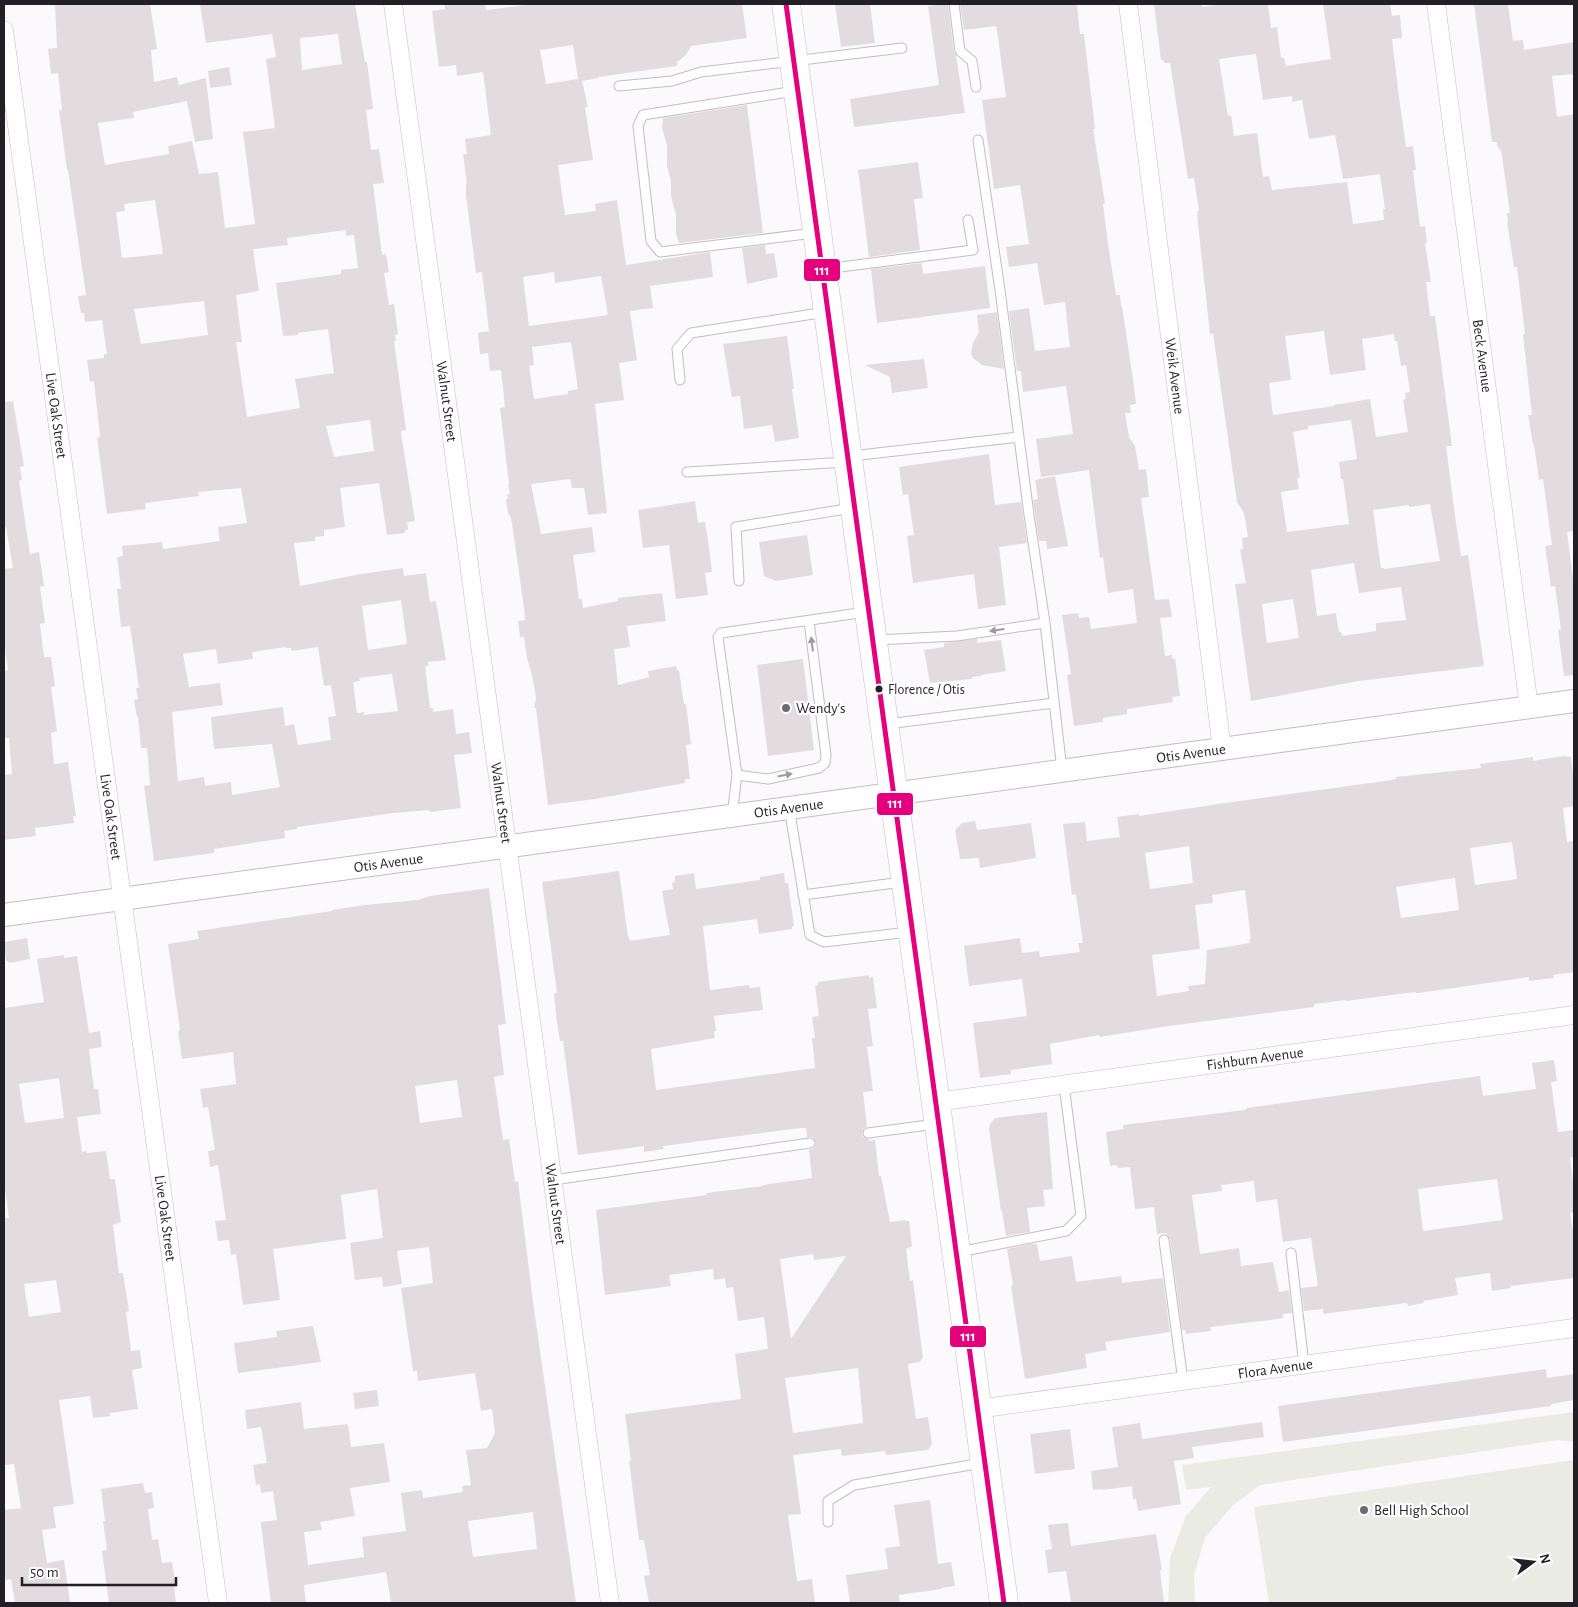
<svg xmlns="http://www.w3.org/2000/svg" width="1578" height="1607" viewBox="0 0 1578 1607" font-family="'Alegreya Sans',sans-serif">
	<rect width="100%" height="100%" fill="#fbf9fc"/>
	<!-- green -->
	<path fill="#eaece3" d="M1574,1412v30l-16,-2 -298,45 -28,21 -27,32 -11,37 1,28h-27l2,-45 16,-42 25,-29 -25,3 -4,-25z
		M1574,1460v143h-305l-15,-96z"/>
	<!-- building -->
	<path fill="#e2dcdf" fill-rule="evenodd" d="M55,4h95l7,45 -6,1 3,32 23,-5 2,8 27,-7 7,61 -18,3 -8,-41 -54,11 1,6 -36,5 7,42 64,-11 -1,-8 24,-5 7,33 19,-2 7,56 30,-4 -12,-92 32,-4 -9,-69 10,-2 -4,-23 -66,9 -6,-39h155l10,58h2l6,47 -7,1 5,40 8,-1 5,34 -11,1 9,71 4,-1 3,18 -5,1 5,32 5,-1 4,30 -3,1 1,6h-2l12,89 -5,1v2l14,88 -8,1 1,8 -4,1 1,2 -18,2 -8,-52 -39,5 5,39 -21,3v6l-9,1v4l-21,2 6,43 61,-12 42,-6 1,8 22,-3 4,29 6,-1 10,59 -18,2v4h-3l5,42h3v4l20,-3 3,25 13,-2 3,21 -18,2 7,53 -31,4 -1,-2 -36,3 -96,14v2l-13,2 1,7 -71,11v4l-60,8 -10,-75 6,-1 -3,-37h-6l-3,-32 -1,1 -3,-17 4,-1 -2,-11h3l-9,-62 -9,1 -4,-38h4l-4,-32 6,-1 -1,-10 40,-4 1,7 57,-8 -2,-14 29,-4 -6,-35 -43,4 1,4 -54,7 1,6 -39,5 -10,-77h3l-6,-56 -4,1 -3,-22 17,-2v-4h3l-5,-34 -17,2 -1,-9h-3l-3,-17 8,-1 -18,-125h-1l-8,-60h3l-4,-37 -7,1 -3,-25 9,-1zM338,34l4,30 -40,6 -2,-32zM155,200l8,54 -41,4 -6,-46 9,-1 -1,-7zM346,230v6l8,-1 4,33 -17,2v4l-65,9 7,53 15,-1v-2l30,-4 6,44 -39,6 5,29 -53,9 -11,-75h6l-6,-47 23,-4 -6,-42 35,-4 -1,-7zM204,301l4,34 -67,9 -7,-35zM370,420l4,31 -40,6 -8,-31zM401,600l6,44 -39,6 -6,-44zM285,647l1,1h5l1,3 26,-4 6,39 7,-1 5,31 -8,1 3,23 -33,5 -4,-21 -9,2 -2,-19 -72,10 3,32 58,-5 8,43 -48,8 -1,-13 -26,4 -1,-9 -26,4 -6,-69 51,-7 -3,-22 -31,4 -6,-33 33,-5 2,15 35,-5 -1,-7zM392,674l6,37 -34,4v-3l-7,1 -4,-31 7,-1 -1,-3z
		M453,4h32l1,6 50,-6h206l5,34 -56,8 -5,9 -9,7v4l-79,11v1l-16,3 6,26h-3l8,53 -35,5 7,50 31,-4 -1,-7 22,-4 9,65 84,-13 3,25 -63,9 3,22 -23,3 7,49 -18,3 5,37 -29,4 12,109 -19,2 -4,-27h-12l-2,-9 -39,5 10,50 51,-7 3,25 -22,3 6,44h3l1,9 35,-7v-3l44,-5 4,28 -39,5 3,21 -16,2 4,36 31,-8 -1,-6 28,-5 1,4h2l5,34h2l5,40 -5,1 4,34h-5v4l-90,16 -47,6 -12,-97h-2l2,-10 -4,-23 -5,-17 -3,-21h-4l-2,-16 7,-1 -1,-12 -12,-85 -2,-8 -2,-1 -2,-15h2l-1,-5h3l-2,-10h1l-9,-76 5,-1 -4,-37 -11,1 -2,-18 -8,1 -2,-21 11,-2 -7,-59 -6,1 -10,-78v-10l1,-1 -4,-30h4l-2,-15 26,-4 -8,-63 -26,4 -1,-11 -17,2 -7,-56 13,-2v-4zM573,45l5,34 -32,5 -6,-34zM554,272l1,11 46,-7 7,39 -79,11 -6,-49zM571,342l7,47 -10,2v3l-34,5 -5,-33 5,-1 -2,-18z
		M835,4h35l5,39 -34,4z
		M948,4l6,48 2,4 9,57 -111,14 -4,-28 89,-14 -11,-79z
		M960,4h117l3,30h4l11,95h-2l12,74 -2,1 5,40 8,51h4l1,11h1l11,73 3,25 -6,1 1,8h-6l4,24 6,9 4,24 7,-1 3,28 -8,1 11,79 3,23 14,-1 3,18 -12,1 5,38 7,-1v4l3,-1 5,38 -8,1 1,5 -46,7v5l-24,4v4l-29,4 -6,-44 -1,-7 4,-1 -9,-59 16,-2 1,5 10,-1 2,12 46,-6 -4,-34 -25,4 -5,-36 -3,1 -11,-88 -48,7 -5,-38 37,-5 -7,-48 -43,6 -2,-21h-4l-8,-60 20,-3 6,43 35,-4 -5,-45 -21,3 -7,-42 -28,4 -3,-20 23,-3 -9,-59 -26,4 -12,-89 24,-3 -9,-67 -1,-4 -32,4z
		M1154,4h48v3l21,-3h45l3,24 6,-1 4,31h3l2,8 45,-7 -8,-55h67l2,12 8,-1 2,23 -10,1 7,58 7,50 7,-1 3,24h-3l7,57 5,-1 2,17h-2l6,39h-5l4,34h5l17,130h-6l9,70 6,40 7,-1 16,111 -125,15 -108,20 -16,-117 11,-1 -6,-34h3l-1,-11 6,-1 -4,-24 -7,-11 -24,-169 -3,1 -12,-110 -1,-13h2l-5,-33 -6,1 -18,-116h-6l-1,-3h-2zM1256,54l7,46 29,-4v6l10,-2 7,39 26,-4 8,44 37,-5 5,35h-2l1,11 -31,4 -6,-42 -75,8 -3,-14 -6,1 -6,-44 -23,3 -3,-21 -3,1 -9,-57zM1324,331l6,44 36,-5 -4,-31 32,-5 1,7h2l4,25 5,-1 4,27 -5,1 1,6 -3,1 5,32 -32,5 -6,-38 -36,6v1l-61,9 -4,-32 22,-3 -6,-44zM1351,420l6,39 -18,3 2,17h2l6,45 -62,8 -6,-40 18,-3 -2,-11h3l-7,-46 15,-3v-3zM1430,504l10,57 -56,8v-1h-3l-8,-58 36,-5v2zM1354,563l5,30 42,-6 5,33 -30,3v8l-34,5 -1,-4h-2l-3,-19 -19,3 -6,-46zM1293,599l6,39 -32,5 -5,-39z
		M1474,4h34l5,37 10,-1 1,10 50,-8v32l-22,2 5,41 17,-3v417l-7,1 7,54v89l-10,1 -6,-46 3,-1 -6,-43 -4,1 -6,-41 7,-1 -9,-66 -4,1 -5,-36h-1l-5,-29h4l-9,-80 2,-1 -8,-67h-3l-7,-45h1l-1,-9h3l-9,-64 -2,1v-3h-2v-5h-5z
		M229,67l3,18 -22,3 -2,-17z
		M747,105l16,128 -84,10 -3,-9v-19l-5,-19v-15l-4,-15v-21l-5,-17 1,-10z
		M918,162l5,36 -9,1 6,51 -51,7 -11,-87z
		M765,245l1,9 8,-1 4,24 -31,7 -5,-36z
		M922,263l1,11 62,-8 5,42 -113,15 -6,-54z
		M997,312l7,57 -22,-4 -9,-7 -2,-5 2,-10 6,-11 -2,-17z
		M787,336l7,53h-2l7,49 -24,4 -3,-17 -28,4 -4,-33 -8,1 -9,-53z
		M924,359l4,29 -36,5 -2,-16 -25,-12z
		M13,401l11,65 -4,1 2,13 -3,1 11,73 9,-2 5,34 -4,1 5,36 -5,1 4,33h7l4,29 -4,1 6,44 -6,2 3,31 14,-2 8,54h-3l1,7 -39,5 1,8 -32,4v-65l8,-1 -3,-36h-5v-67l4,-1 -4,-29v-72l9,-1 -7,-41h-2v-125z
		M989,454l6,51 26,-3 6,41 -28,4 7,58 -28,4 -4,-35 -61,9 -6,-47 7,-1 -6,-41 -5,1 -4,-28z
		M1055,476l13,70 -21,3 -1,-8h-7l-6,-41 5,-1 -3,-19z
		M695,501l3,22 7,-1 3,18 4,32 -7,1 3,22 -32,4 -7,-54 -26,3 -5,-38z
		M807,535l6,40 -37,6 -12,-5 -5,-34z
		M977,639v4l24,-3 5,31 -25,4v1l-9,1v2l-42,4 -6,-33 20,-3v-4z
		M803,659l11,91 -46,6 -11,-91z
		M1563,756l8,1 3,28v21l-11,2 4,34 7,-1v131l-21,3 1,3 -25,3v-4l-110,16h-3l-1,-1 -69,9v-1l-32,4v3l-152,20 -62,10 -1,-2 -49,9 2,20 -41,6v4l-31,4 -7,-55 54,-7 -5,-37 -53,7 -5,-40 56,-8 2,15 17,-2 1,6 40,-5 -2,-9h5l-7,-49 -4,1 -9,-71 22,-2 2,19 33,-4 -3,-20 22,-3v2l86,-13 160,-22 11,-2v-2l85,-9 -1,-4 53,-7v4zM1512,842l5,37 -42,6 -5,-37zM1189,846l4,37 -43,6 -5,-36zM1455,878l4,32 -58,8 -5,-31zM1245,890l6,49h-2l1,4 -43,7 -2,34 -17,2 1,5 -32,5 -5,-41 48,-6 -5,-44 18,-2 -1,-8z
		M975,821l2,9 54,-7 5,35 -56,10 -1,-10 -19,1 -5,-29 7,-7z
		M619,871l9,66h1l1,4 40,-6 -8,-44 11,-2 -1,-6 3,-1v-6l19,-3 2,16 64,-9v-3l24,-4 1,10h3l6,43h-2v3l-33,5 -2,-15 -54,7 7,64 39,-5 1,3 10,-1 3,23 -49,6 2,15h-2l1,7 -64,11 5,41 159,-22 -3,-30h3l-3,-21 7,-1 -4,-30 3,-1v-3l51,-7v3l4,-1 4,31 -9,1 5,37 -6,1 6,44 -10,1 4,35 -3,1 -2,5 1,4 6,2v2l6,-1 4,36h2l9,46 16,-2v1h3l3,25 -6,3 4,32 3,-1 10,78h-1l-2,4 -12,2 8,55 12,-2 4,27 -4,6 -42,5 -1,-4 -43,5 -1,-7 -48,6 8,59 -13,1 9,66 15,-2 3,24h-166l-5,-27 6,-1 -6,-35h-5l-10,-79h2l-6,-47 116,-15 -6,-45 33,-5 -4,-32 -26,4 -5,-34 -7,1 -1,-10 -11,2 -1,-11 -44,6 2,11 -66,9 -9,-85 111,-15 -1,-2 57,-7v-1l49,-7 -3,-28 5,-2 2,-5 -3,-6h-6l-1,-9h-5l-138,18 1,3 -20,3v-6l-66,9 -15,-114h-3l-3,-18 -3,-30h3l-15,-111zM813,1254l1,6 32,-4 -55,83 -11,-80zM858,1368l5,55 -70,10 -8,-55z
		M489,888l17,136 -8,1 6,50 -10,2 9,63 6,-1 6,43 3,-1 15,121 43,301h-185l-5,-31 -82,13 2,18h-35l-10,-78v-3l16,-2 -4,-29 -12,2 -1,-9 -4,1 -3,-20 14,-2 -6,-36 -14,2 -2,-19 56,-8 3,27 44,-5 3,23 33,-4 6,39 -40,6 5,28 -35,6 2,8 -18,2 4,33 56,-8 -2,-20 44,-6 -5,-38 21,-3 1,8 40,-6 -1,-6 9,-1 -5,-35 21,-2 8,-15 -3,-24 -11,2 -6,-38 -57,8 -1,-10h-4l-12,-83 32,-5 -4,-36 -32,4 5,33 -19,3 -1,-10 -27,3 -5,-37 33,-5 -6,-49 -36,6 5,44 -73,10 7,51 -37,5 -7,-51 -5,1 -2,-15 -11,1 -3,-20 11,-1 -8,-55 -8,2 -2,-16 7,-1 -6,-38 -1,-5 -5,1 -3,-19 36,-5 -3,-32 -51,7 -4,-28 2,-1 -12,-86 31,-5 -2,-8 135,-20v-1l33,-5 53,-5 12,-4zM457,1080l5,37 -42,6 -5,-37zM533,1512l4,37 -64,8 -5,-36z
		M27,938l3,21 -21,4 -1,-2h-2l-2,-19z
		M64,955v3l13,-2 12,77 11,-2 2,16 -13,2 5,40h4l3,25 -24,3 5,35 5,-1v2l19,-2 4,28h5l6,43 -8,3 6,48h4l6,38 -3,1 5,39 9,-1 2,18 -10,2 6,39 -28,4v3l-17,2 -3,-22 -31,4 15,104 -21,3 3,21 -14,2 5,33 17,-3 6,43h-55l-4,-24 -5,1 -2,-8v-62l17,-2 -7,-44 -10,1v-247h5l-5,-36v-174l40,-6 -7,-43zM59,1078l5,40 -39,5 -6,-39zM56,1280l5,32 -32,5 -5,-33z
		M1554,1060l3,21 -6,1 7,50 16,-2v27l-4,1 4,29v26h-4l4,24v41l-64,8 1,2 -19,3 -2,-18 -35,5 3,17 -35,6 1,2 -16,3 -1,-3 -84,11v-5l-19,2 -3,-23 17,-2 -7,-48 -28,4 -6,-43 -21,3 -2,-21 -33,4 1,6 -30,4 8,59 39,-6 2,18 32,-4 6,30 10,-2 3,23 -9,1v4l-13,2 -60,7 1,4 -25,3 -1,-4h-3l-12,-91 -4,-6 -9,1 -3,-27 -19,2 -5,-42 -12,1 -1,-3 -7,1 -4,-34 18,-3 -1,-4 122,-15 2,-2 233,-32 3,20 53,-7 -4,-26zM1497,1179l6,41 -80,11 -5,-42z
		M1047,1112l6,77 -10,1 2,16 -18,2 3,24 -24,4 -4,-25h-1l-12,-82 1,-5 5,-6z
		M1031,1244h6l3,17 32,-5 4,26 45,-6 1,7 41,-5 7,54 -65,10 2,8 -22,4 2,14 -62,11 -14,-93 2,-1 -6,-36z
		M313,1326l8,36 -83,11 -4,-30 43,-6 -1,-6z
		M1546,1369l1,9 27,-4v26l-23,4v2l-268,36 -5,-36z
		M377,1390l2,16 -24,3 -2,-16z
		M1262,1422l2,15 -72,10 2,11 -20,3 7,43 -43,7 -2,-12h-3l-1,-13 -30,4v-1l-9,1 -2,-19 27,-4 -6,-40 28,-4 2,16z
		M1070,1429l5,40 -40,5 -5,-40z
		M143,1483l2,10 7,-1 2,16 -6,1 4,31 6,-1 4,24 10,-1 4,25h-2l2,16h-67l-7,-52 5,-1 -4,-29h2l-4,-32z
		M930,1500l8,64 13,-2 4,24 -14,2v1l-42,6 1,8h-50l-4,-28 42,-6 -3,-21 15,-2 -6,-41z
		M1068,1523l3,23 85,-12 6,36h-2l4,33h-93l-5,-32 -18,2 -3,-23 7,-1 -4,-24z"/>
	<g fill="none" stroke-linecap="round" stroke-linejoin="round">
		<defs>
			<path id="service" d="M954,4l6,47 12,10 4,26
				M619,86l53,-5 29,-9 201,-24
				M795,91l-152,24 -5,11 13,115 9,11 154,-19
				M978,140l22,150 29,225 16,108 17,147
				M825,269l148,-19 -5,-30
				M680,380l-3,-31 14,-16 135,-21
				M851,456l168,-19
				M687,472l159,-10
				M739,581l-3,-54 116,-19
				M876,640l81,-4 88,-13
				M887,724l167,-21
				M737,775l31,4 51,-11 6,-5 1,-8 -17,-134
				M789,807l21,128 14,7 85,-10
				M732,815l5,-40 -19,-138 3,-4 145,-21
				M803,895l99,-13
				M868,1133l68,-9
				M553,1180l257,-37
				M1164,1240l19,141
				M959,1252l107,-21 15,-15 -17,-131
				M1291,1253l13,112
				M828,1522v-21l26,-16 128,-22"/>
			<g id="minor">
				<path id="s1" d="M393,4l217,1599"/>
				<path id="s2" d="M1128,4l94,745"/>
				<path id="s3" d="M1436,4l93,703"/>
				<path id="s4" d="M4,30l214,1573"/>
				<path id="s5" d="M936,1102l638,-87"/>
				<path id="s6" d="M977,1409l597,-81"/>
			</g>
			<g id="tertiary">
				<path id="s7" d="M4,915l1570,-214"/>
			</g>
			<path id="primary" d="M786,4l218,1599"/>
		</defs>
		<!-- service casing -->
		<use href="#service" stroke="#c1bec3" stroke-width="11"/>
		<!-- minor casing -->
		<use href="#minor" stroke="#c1bec3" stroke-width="19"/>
		<!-- tertiary casing -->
		<use href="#tertiary" stroke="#c1bec3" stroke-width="24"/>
		<!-- primary casing -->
		<use href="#primary" stroke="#c1bec3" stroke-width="29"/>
		<!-- service -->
		<use href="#service" stroke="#fefeff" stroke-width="9"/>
		<!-- minor -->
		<use href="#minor" stroke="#fefeff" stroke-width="18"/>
		<!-- tertiary -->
		<use href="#tertiary" stroke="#fefeff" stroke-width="22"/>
		<!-- primary -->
		<use href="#primary" stroke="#fefeff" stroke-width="28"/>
		<defs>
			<path id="bus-1" d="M786,4l218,1599"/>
		</defs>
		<!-- bus-1 casing -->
		<use href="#bus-1" stroke="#fff" stroke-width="9"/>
		<!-- bus-1 -->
		<use href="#bus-1" stroke="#e5007d" stroke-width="5"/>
	</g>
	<!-- one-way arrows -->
	<defs><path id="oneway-solid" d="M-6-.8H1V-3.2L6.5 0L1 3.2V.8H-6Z" transform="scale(1.25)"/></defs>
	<g fill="#9b9a9e">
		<use href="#oneway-solid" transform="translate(997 630) rotate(172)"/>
		<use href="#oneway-solid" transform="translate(812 644) rotate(-97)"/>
		<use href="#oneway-solid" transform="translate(785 775) rotate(-11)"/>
	</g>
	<!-- markers -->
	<circle fill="#231f27" stroke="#fff" stroke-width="2" cx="879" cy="689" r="4.5"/>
	<g fill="#6f6b72" stroke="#fff" stroke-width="2">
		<circle cx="786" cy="708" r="5"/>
		<circle cx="1364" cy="1510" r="5"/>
	</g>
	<g text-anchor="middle" stroke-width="4.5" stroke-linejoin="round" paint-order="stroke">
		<!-- bus labels -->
		<g font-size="14" fill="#231f27" stroke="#fff" text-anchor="start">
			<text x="888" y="694">Florence / Otis</text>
		</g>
		<!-- street labels -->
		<g font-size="15" fill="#231f27" stroke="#fff">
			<text dy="5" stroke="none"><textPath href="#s3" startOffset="355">Beck Avenue</textPath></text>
			<text dy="5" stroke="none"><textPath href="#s2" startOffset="375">Weik Avenue</textPath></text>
			<text dy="5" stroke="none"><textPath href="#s1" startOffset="401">Walnut Street</textPath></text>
			<text dy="5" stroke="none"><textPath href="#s4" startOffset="389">Live Oak Street</textPath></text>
			<text dy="5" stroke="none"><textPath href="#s7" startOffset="1198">Otis Avenue</textPath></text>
			<text dy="5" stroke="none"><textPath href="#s1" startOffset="806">Walnut Street</textPath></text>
			<text dy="5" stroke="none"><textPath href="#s7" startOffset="792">Otis Avenue</textPath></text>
			<text dy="5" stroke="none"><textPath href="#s4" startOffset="794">Live Oak Street</textPath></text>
			<text dy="5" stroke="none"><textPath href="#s7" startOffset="388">Otis Avenue</textPath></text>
			<text dy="5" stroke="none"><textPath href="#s5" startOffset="322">Fishburn Avenue</textPath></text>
			<text dy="5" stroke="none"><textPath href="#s1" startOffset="1211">Walnut Street</textPath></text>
			<text dy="5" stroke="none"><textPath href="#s4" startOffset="1199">Live Oak Street</textPath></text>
			<text dy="5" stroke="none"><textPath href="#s6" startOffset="301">Flora Avenue</textPath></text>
		</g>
		<!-- poi labels -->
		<g font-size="15" fill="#231f27" stroke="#fff" text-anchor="start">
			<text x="796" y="713">Wendy's</text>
			<text x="1374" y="1515">Bell High School</text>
		</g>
	</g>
	<g stroke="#fff" stroke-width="2">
		<rect x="803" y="258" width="38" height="24" rx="5" fill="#e5007d"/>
		<rect x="876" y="792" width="38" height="24" rx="5" fill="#e5007d"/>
		<rect x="949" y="1325" width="38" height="23" rx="5" fill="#e5007d"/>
	</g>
	<g font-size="14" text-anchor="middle" font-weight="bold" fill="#fff">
		<text x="822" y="275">111</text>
		<text x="895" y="808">111</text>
		<text x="968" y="1341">111</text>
	</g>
	<!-- border -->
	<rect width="1578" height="1607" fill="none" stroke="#231f27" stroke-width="10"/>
	<!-- north arrow -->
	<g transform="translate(1533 1562) rotate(75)" stroke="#ffffff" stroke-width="4" paint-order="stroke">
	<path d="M0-4L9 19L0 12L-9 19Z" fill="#231f27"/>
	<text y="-8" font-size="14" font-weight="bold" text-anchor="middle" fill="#231f27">N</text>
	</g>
	<!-- scale -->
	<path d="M22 1577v8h154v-8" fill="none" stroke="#231f27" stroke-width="2.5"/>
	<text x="30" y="1577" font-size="15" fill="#231f27" stroke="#ffffff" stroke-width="4" paint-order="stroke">50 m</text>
</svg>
